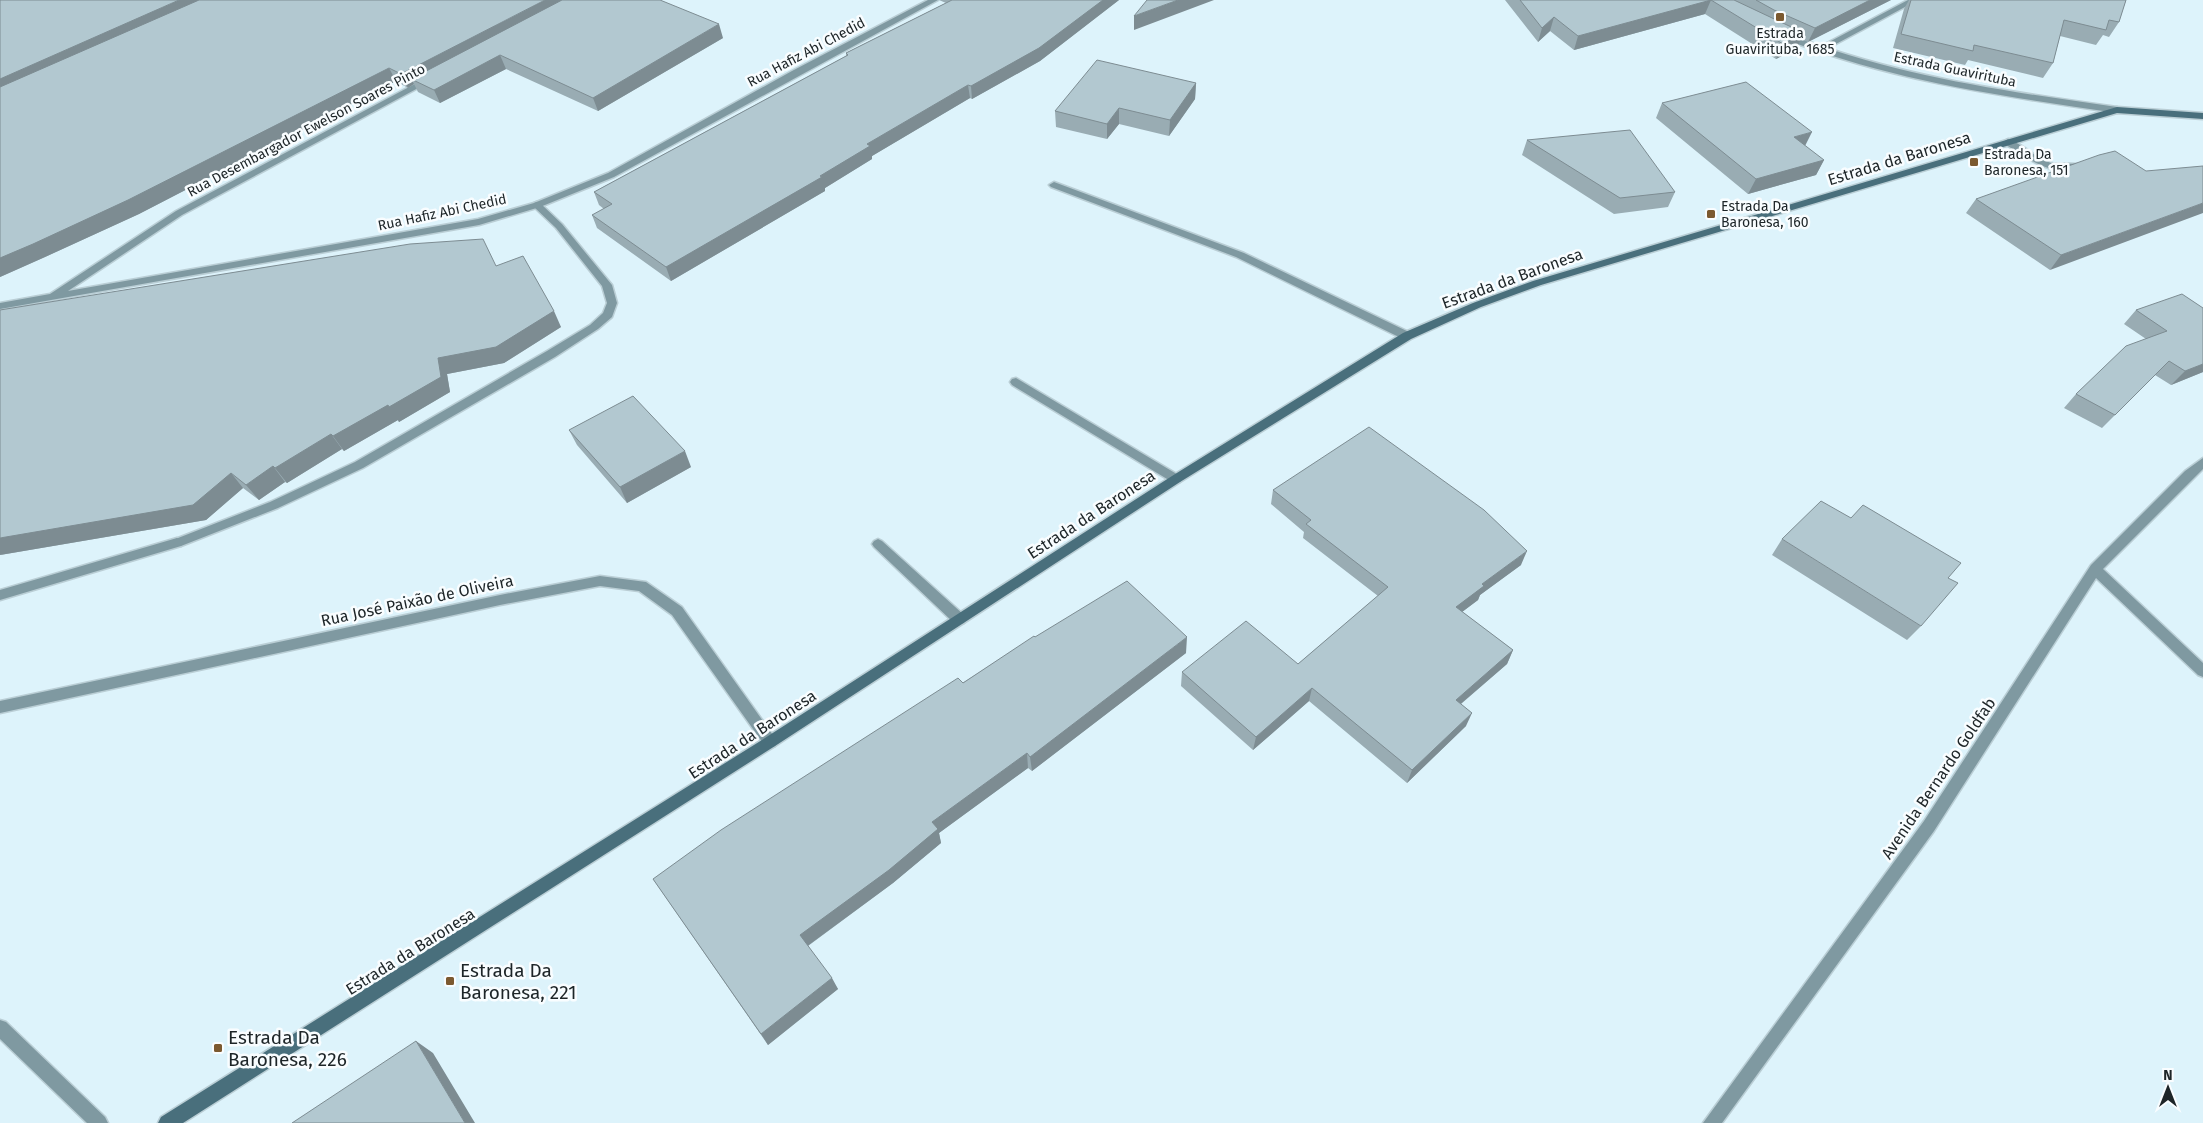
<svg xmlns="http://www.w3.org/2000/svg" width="2203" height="1123" viewBox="0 0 2203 1123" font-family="'Fira Sans',sans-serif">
	<rect width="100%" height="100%" fill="#ddf3fb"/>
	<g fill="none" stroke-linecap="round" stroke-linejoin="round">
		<defs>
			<path id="service" d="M2008,139c15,5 27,19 43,24 10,3 25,-2 32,3 -22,17 -60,-10 -78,-22l-2,-2z
				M1054,182l190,71 167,80 1,3 -5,4 -4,-1 -167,-82 -185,-70 -2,-2z
				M537,202l3,1 22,21 50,61 5,18 -5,14 -14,12 -43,28 -192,111 -85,40 -97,38h-8l-2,-3 2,-3 97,-38 85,-40 192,-111 43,-26 13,-12 4,-10 -5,-17 -46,-58 -22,-21v-4z
				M1016,378l164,98 2,3 -2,3h-8l-160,-97 -2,-3 2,-3z
				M878,539l4,2 82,74 1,4 -1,4 -5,1 -5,-1 -80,-76 -2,-3 2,-3z"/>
			<path id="minor" d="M928,0h10l-324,177 -74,30 -61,18 -479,84v-6l50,-9 126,-83 250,-133 7,2 -251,135 -114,76 410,-72 56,-16 74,-30 184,-102z
				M1908,0h10l-97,52 -7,-2z
				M2203,458v11l-100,100 100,94v14l-5,-2 -102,-97 -162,253 -212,292h-19l221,-302 167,-256 94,-94z
				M177,538l4,2 2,3 -2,3 -181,54v-10z
				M600,576l46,6 36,25 93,131 2,4 -2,4 -5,2 -5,-2 -93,-131 -33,-24 -39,-5 -100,19 -500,108v-12l500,-106z
				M0,1020l6,2 99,95 3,6h-21l-87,-84z"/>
			<path id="tertiary" d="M1782,34h6c107,42 216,57 329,73l4,3 -4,3c-115,-17 -226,-32 -335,-75z"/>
			<path id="secondary" d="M2117,107l86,6v6l-86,-6 -576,172 -60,22 -70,32 -231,143 -405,264 -592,377h-25l3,-6 604,-379 407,-262 231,-143 70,-30 60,-22z"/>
		</defs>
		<!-- service casing -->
		<use href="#service" stroke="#baced5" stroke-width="3"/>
		<!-- minor casing -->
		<use href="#minor" stroke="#baced5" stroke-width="3"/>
		<!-- tertiary casing -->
		<use href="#tertiary" stroke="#baced5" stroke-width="3"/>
		<!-- secondary casing -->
		<use href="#secondary" stroke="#baced5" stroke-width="3"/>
		<!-- service -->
		<use href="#service" fill="#7f99a1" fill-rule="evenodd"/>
		<!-- minor -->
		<use href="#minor" fill="#7f99a1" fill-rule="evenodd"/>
		<!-- tertiary -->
		<use href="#tertiary" fill="#7f99a1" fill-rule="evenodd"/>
		<!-- secondary -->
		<use href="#secondary" fill="#496f7c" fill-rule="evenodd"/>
	</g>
	<!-- wall -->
	<path fill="#99acb3" d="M0,0l723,38 -125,73 -92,-42 -66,34 -22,-11 -4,-8 -6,4 -12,-7 -257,133 -94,43 -45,20z
		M939,0h180l-79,61 -68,38 -2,-1 -98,58v3l-47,29v3l-154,90 -74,-53 -5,-13 12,-6 -5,-4 -5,-13 252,-136v-3l100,-50z
		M1505,0h386l-83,42 -7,-3 -4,9 -21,11 -71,-45 -131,36 -24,-19 -12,11z
		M1909,0h217l-7,22 -10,15 -6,-2 -7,10 -36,-9 -7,27 -10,15 -75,-18 -3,5 -72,-17 11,-39z
		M1196,83l-1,16 -26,37 -50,-12 -12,15 -51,-12 -1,-16z
		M1662,103l162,57 -8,15 -68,19 -92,-76z
		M1527,140l148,52 -7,15 -54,7 -92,-59z
		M2146,171l-96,99 -84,-57 10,-14z
		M496,266l65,61 -57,36 -57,11 3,18 -51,30 -1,-2 -54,31 -2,-2 -55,34 -2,-1 -26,18 -16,-12 -37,32 -206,35z
		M2203,308v64l-32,13 -16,-10 -53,53 -38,-20 12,-14 70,-55 -22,-15 12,-14z
		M569,430l122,37 -64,36 -50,-58z
		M1273,490l248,75 -41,30 -2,5 -16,12 51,38 -6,14 -46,40 5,22 -59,57 -98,-82 -56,49 -72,-64 1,-14 116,-8 80,-68 -75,-58 1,-6 -33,-28z
		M1782,539l139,87 -14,14 -135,-85z
		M1035,637l151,16 -154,118 -4,-3 -89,65 2,10 -48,40 -85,63 30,43 -70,56 -115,-166z"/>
	<!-- shaded-wall -->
	<path fill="#7d8c92" d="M179,0h37l-216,97v-18z
		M545,0h30l-164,79 3,5 -6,4 -7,-14z
		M1103,0h16l-79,61 -68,38 -1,-13z
		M1178,0h36l-80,30v-14z
		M1711,0l-6,14 -131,36 4,-14z
		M1870,0h21l-83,42 7,-14z
		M1554,17l-4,14 -12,11 4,-14z
		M719,24l4,14 -125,73 -5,-13z
		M1804,33l-7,15 -21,11 7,-15z
		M500,55l6,14 -66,34 -6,-13z
		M389,68l7,13 -257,133 -94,43 -45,20v-19z
		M1196,83l-1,16 -26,37 1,-16z
		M968,85l2,13 -98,58v3l-47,29v3l-154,90 -5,-14 154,-91 47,-32z
		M1119,108v16l-12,15v-15z
		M1812,132l-8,16 -10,-11z
		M1824,160l-8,15 -68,19 8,-15z
		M2203,203v10l-153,57 11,-15z
		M554,311l7,16 -57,36 -57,11 3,18 -51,30 -1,-2 -54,31 -11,-15 105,-78z
		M2203,364v8l-32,13 14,-14z
		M331,434l11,15 -55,34 -12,-15z
		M685,451l6,16 -64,36 -7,-16z
		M273,466l12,16 -26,18 -13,-15z
		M231,473l12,15 -37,32 -206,35v-17z
		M1527,551l-6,14 -41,30 -2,5 -28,21 6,-14 26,-23z
		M1187,637l-1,16 -154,118 -2,-14z
		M1513,650l-6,14 -57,49 6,-13z
		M1312,688l-3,13 -56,49 3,-13z
		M1472,713l-6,13 -59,57 5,-13z
		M1027,753l1,15 -89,65 2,10 -48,40 -87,64 -6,-12 132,-113z
		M832,978l6,11 -70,56 -7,-11z
		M416,1041l17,12 42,70h-10z"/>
	<!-- building -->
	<path fill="#b2c8d0" stroke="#7d8c92" d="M0,0h179l-179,79z
		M199,0h346l-144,74 -12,-6 -261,132 -95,44 -33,14v-171z
		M562,0h98l59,24 -126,74 -93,-43 -66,35 -23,-11z
		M952,0h151l-64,48 -68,38 -3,-1 -101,59 3,2 -50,30 2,1 -156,90 -74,-52 20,-11 -18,-12 254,-137 -2,-2z
		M1147,0h31l-44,16z
		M1520,0h214l70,33 -21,11 -72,-44 -133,36 -24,-19 -12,11z
		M1756,0h114l-55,28 -41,-18z
		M1911,0h215l-7,22 -10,-2 -3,10 -42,-10 -11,43 -79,-18 -1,6 -72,-17z
		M1097,60l99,23 -26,37 -51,-12 -12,16 -52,-13z
		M1746,82l66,50 -18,5 30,23 -68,19 -94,-76z
		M1630,130l45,62 -55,6 -93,-58z
		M2115,151l31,20 57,-5v37l-142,52 -85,-56 123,-44z
		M483,239l13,27 27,-10 31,55 -58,36 -58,11 3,19 -52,30 -1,-2 -55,31 -2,-2 -56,34 -2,-2 -27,19 -15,-12 -38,32 -193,33v-228l410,-66z
		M2182,294l21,14v56l-18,7 -16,-10 -54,54 -39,-21 50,-48 41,-15 -31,-21z
		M633,396l52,55 -65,36 -51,-57z
		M1369,427l115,83 43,41 -45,33 2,2 -28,21 57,43 -57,50 16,13 -60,57 -100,-82 -56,49 -74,-65 64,-51 52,43 90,-77 -82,-63 5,-4 -38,-30z
		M1821,501l30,17 12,-13 98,58 -13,15 10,5 -37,43 -139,-87z
		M1127,581l60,56 -157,120 -3,-4 -95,69 6,7 -49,41 -89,65 32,43 -71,56 -108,-155 68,-49 237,-152 5,5 71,-47 1,1z
		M416,1041l49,82h-173z"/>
	<!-- markers -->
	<g fill="#7b5930" stroke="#f9fdff" stroke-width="2">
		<rect x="1775" y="12" width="10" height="10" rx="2.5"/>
		<rect x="1969" y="157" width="10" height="10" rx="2.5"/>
		<rect x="1706" y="209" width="10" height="10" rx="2.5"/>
		<rect x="445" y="976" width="10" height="10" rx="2.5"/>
		<rect x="213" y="1043" width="10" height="10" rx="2.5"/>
	</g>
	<g text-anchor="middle" stroke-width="5" stroke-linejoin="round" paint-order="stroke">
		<!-- far-poi labels -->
		<g font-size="14" fill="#1d2528" stroke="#f9fdff" text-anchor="start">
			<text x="1780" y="38" text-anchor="middle">Estrada<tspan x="1780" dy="16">Guavirituba, 1685</tspan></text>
			<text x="1984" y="159">Estrada Da<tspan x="1984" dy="16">Baronesa, 151</tspan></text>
			<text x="1721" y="211">Estrada Da<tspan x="1721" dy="16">Baronesa, 160</tspan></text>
		</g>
		<!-- far-street labels -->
		<g font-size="14" fill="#1d2528" stroke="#f9fdff">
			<text transform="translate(806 52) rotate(-28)" y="5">Rua Hafiz Abi Chedid</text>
			<text transform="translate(1955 69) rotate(12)" y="5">Estrada Guavirituba</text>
			<text transform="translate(306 130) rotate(-28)" y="5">Rua Desembargador Ewelson Soares Pinto</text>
			<text transform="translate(442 212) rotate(-12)" y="5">Rua Hafiz Abi Chedid</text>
		</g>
		<!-- street labels -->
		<g font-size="16" fill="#1d2528" stroke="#f9fdff">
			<text transform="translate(1899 158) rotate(-17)" y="6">Estrada da Baronesa</text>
			<text transform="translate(1512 278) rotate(-20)" y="6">Estrada da Baronesa</text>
			<text transform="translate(1091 514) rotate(-33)" y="6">Estrada da Baronesa</text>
			<text transform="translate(417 600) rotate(-12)" y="6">Rua José Paixão de Oliveira</text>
			<text transform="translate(752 734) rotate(-33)" y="6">Estrada da Baronesa</text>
			<text transform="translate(1938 778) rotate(-56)" y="6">Avenida Bernardo Goldfab</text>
			<text transform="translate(410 951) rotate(-32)" y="6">Estrada da Baronesa</text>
		</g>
		<!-- near-poi labels -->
		<g font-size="19" fill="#1d2528" stroke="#f9fdff" text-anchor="start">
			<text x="460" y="977">Estrada Da<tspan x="460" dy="22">Baronesa, 221</tspan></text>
			<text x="228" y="1044">Estrada Da<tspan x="228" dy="22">Baronesa, 226</tspan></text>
		</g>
	</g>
	<!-- north arrow -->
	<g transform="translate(2168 1088)" stroke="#f9fdff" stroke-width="4" paint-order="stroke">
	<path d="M0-4L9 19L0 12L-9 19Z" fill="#1d2528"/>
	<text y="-8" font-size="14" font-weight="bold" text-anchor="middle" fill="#1d2528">N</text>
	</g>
</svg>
